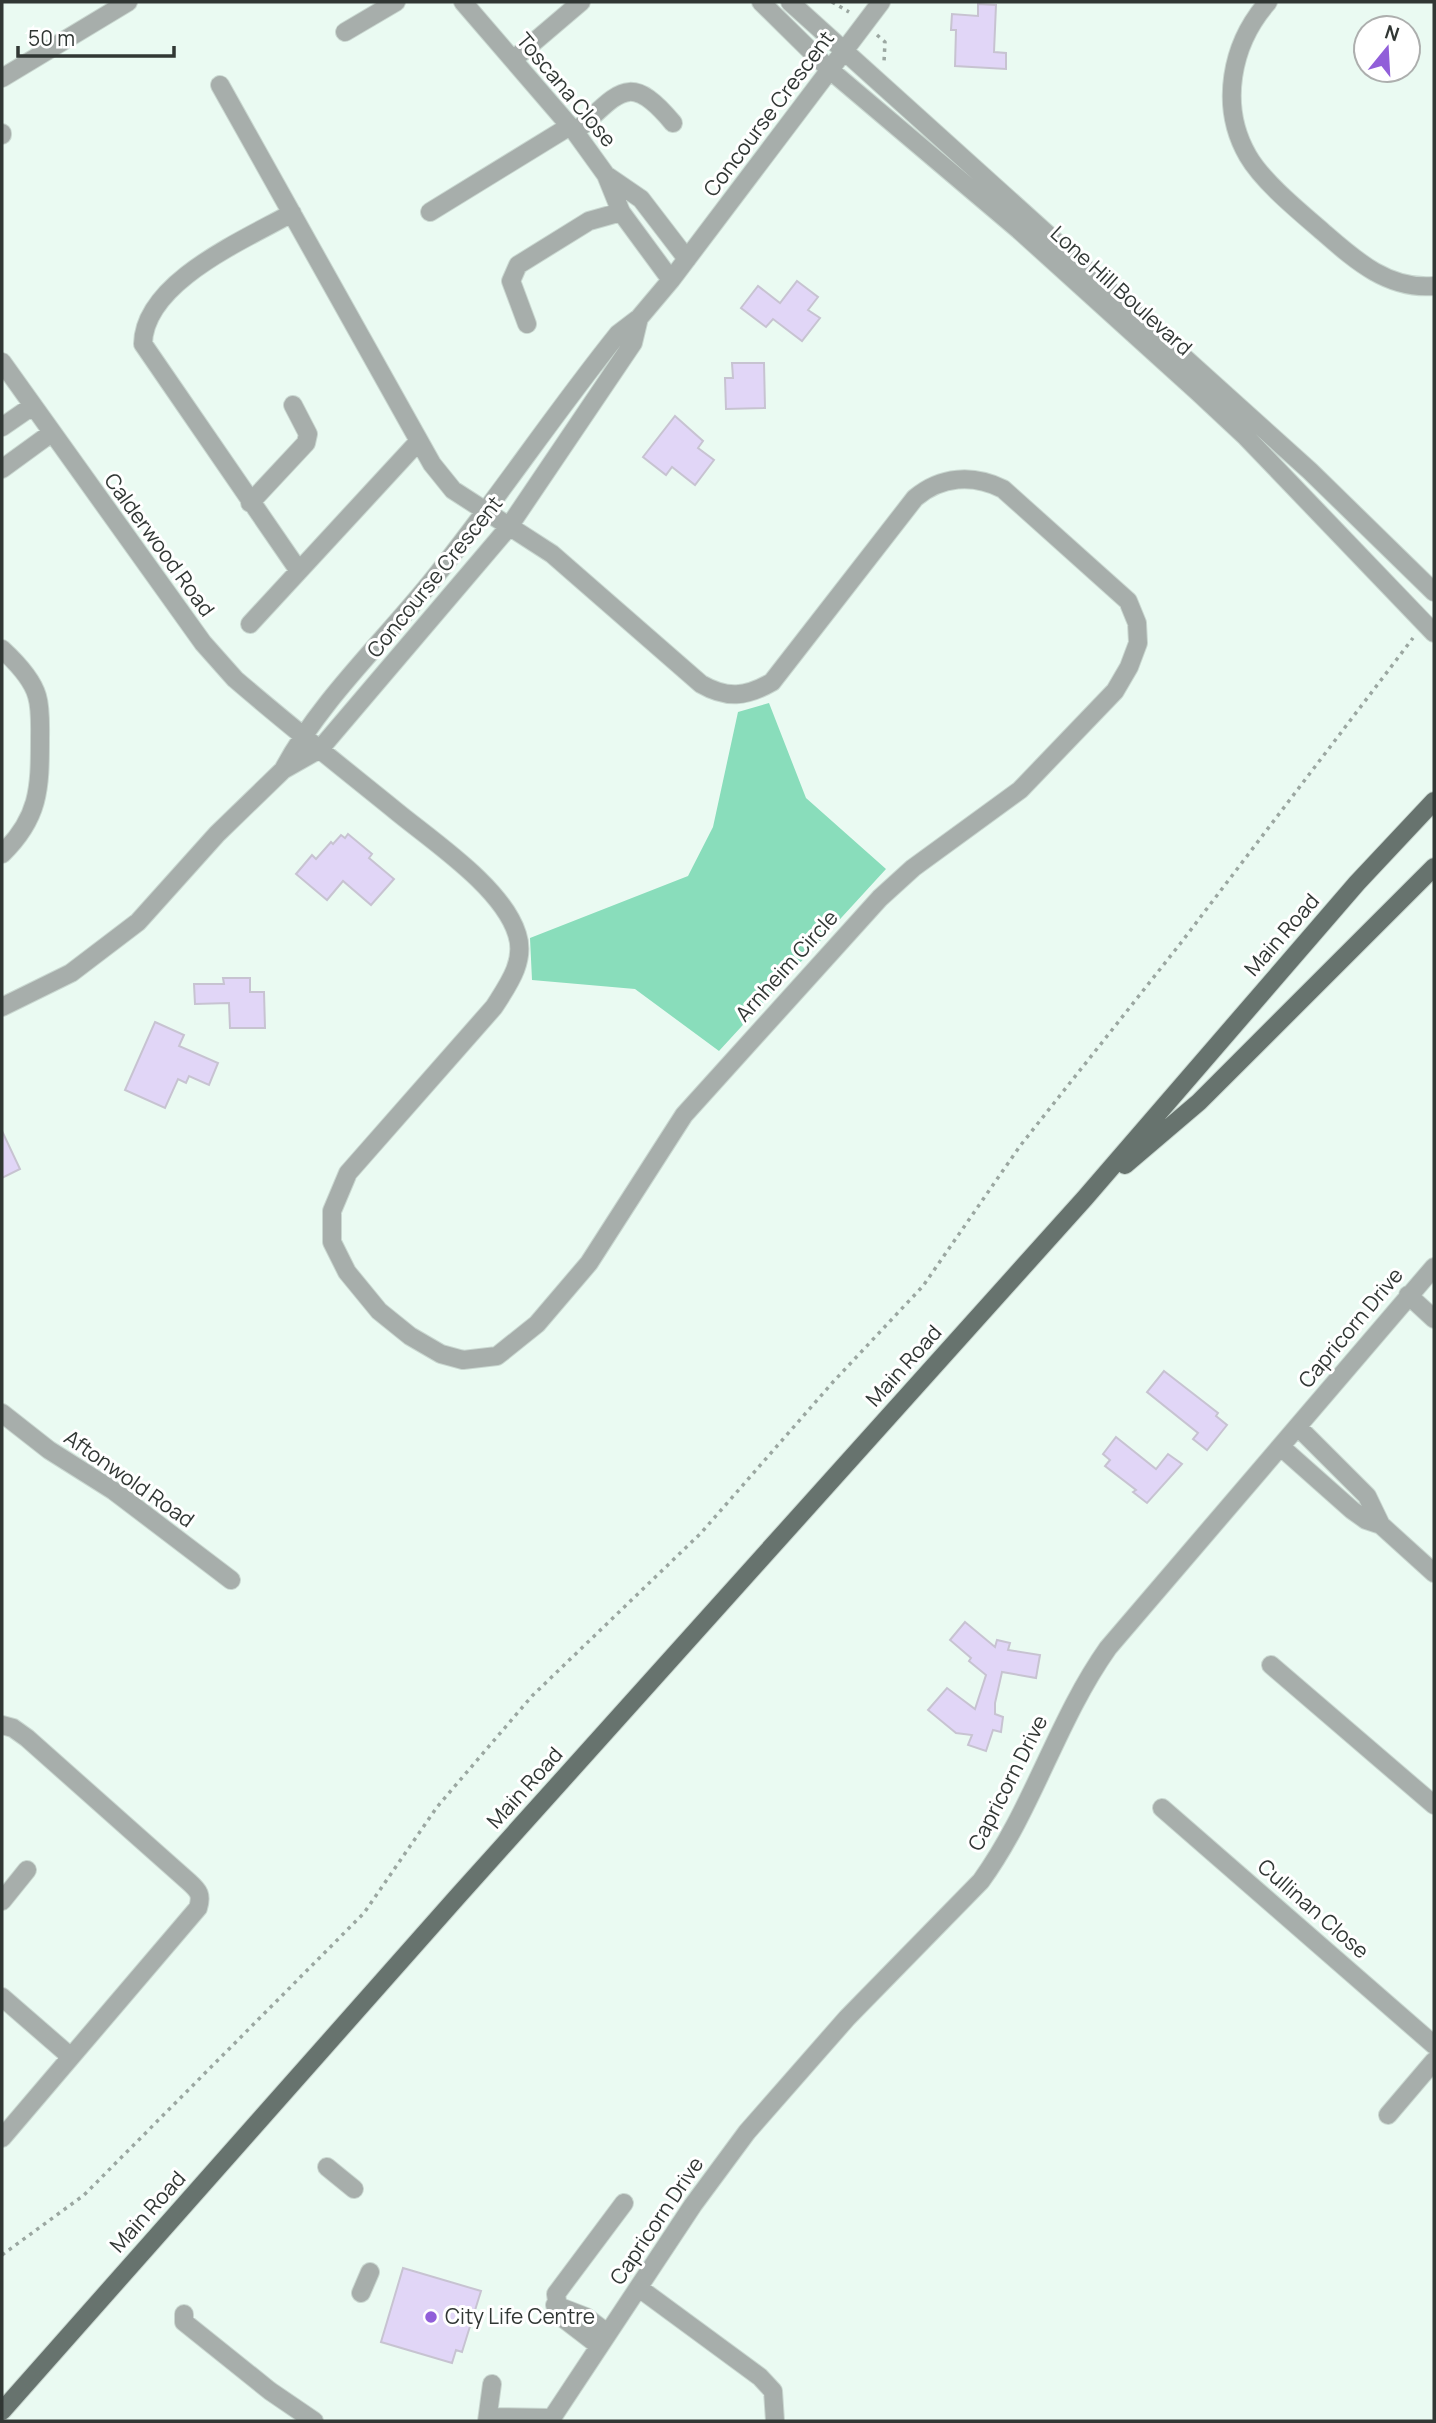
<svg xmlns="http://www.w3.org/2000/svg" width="1436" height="2423" viewBox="0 0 1436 2423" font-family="Manrope,sans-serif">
	<rect width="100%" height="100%" fill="#eafaf2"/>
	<!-- green -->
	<path fill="#89ddbb" d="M769,703l37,95 80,71 -167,182 -84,-62 -103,-9 -2,-42 158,-62 25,-49 25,-115z"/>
	<!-- building -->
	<path fill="#e1d6f7" stroke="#c7c3d1" stroke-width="2" d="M978,4l18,1 -2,47 12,1v16l-51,-3 1,-36h-5l1,-16 26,2z
		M797,281l21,16 -10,13 12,8 -18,23 -29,-22 -7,8 -25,-19 17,-22 22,17z
		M732,363h32l1,45 -39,1 -1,-31h8z
		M675,416l28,25 -5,7 16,12 -19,25 -23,-18 -6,8 -23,-18z
		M348,834l24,20 -3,4 25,21 -23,26 -28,-24 -16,19 -31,-26 16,-19 4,4 15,-17 2,2 8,-9 4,3z
		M223,978h27v14h14l1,36h-35l-1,-25 -34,1 -1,-20h30z
		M155,1022l29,13 -5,11 39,17 -9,22 -20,-9 -3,7 -8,-4 -13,29 -40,-18z
		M2,1131l18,38 -18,9z
		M1164,1371l54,42 -2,3 11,9 -20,25 -14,-11 5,-6 -51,-41z
		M1116,1437l40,32 12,-15 14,10 -35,39 -14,-11 3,-2 -31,-24 5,-6 -7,-6z
		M965,1622l30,25 2,-7 13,3 -2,7 32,5 -4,23 -34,-6 -7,31v11l8,3 -2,15 -8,-2 -7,21 -18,-6 4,-10 -16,-2 -28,-23 19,-22 28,21 11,-34 -17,-14 2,-3 -21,-18z
		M403,2268l78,23 -19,61 -6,-2 -4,13 -71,-21z"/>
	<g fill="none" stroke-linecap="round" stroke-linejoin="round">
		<defs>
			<path id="minor" d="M463,2l112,130 31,43 15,37 50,68
				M761,2l69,68 189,160 179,162 48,45 188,196
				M790,2l520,469 124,121
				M1268,2c-37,42 -49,104 -20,154 15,26 52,56 75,76 32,28 65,58 111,54
				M345,32l51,-30
				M514,59l67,-57
				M2,78l126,-76
				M575,132c44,-38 53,-63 98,-9
				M2,133v2
				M606,175l35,24 46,60
				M430,212l140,-86
				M292,213c-48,27 -148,69 -149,131l156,227
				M527,324l-16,-43 7,-16 71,-44 32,-9
				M2,362l201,281 32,36c51,44 104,86 156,128 38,32 111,79 126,127 9,27 -9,51 -23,73l-146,166 -16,38v31l15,30 32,39 31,25 31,18 22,6 34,-4 40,-32 52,-61 95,-148 196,-217 33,-30 107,-78 95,-99 14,-24 9,-24 -1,-20 -9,-22 -125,-112c-30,-15 -62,-13 -88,9l-143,184c-26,15 -45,17 -71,2l-149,-130 -99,-64 -21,-26 -212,-379
				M2,427l29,-20
				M2,469l48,-35
				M250,503l56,-60 2,-9 -15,-29
				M250,624l168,-182
				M2,649c13,12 30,29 35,47 4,13 3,31 3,44 0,49 -1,78 -38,114
				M283,770c36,-68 99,-127 148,-188 65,-81 122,-167 187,-248l21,-16 32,-38 210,-278
				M2,1007l69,-34 67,-51 79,-88 66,-64 37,-21 188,-221 125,-185 6,-25
				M1408,1295l26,24
				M2,1413l47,37 65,41 117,89
				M1298,1427l69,69 14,29
				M1281,1447l71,63 14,10 15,5 53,48
				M1271,1665l163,140
				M2,1725l11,3 14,10 162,144c10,9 13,13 9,26l-127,149 -69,-60
				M1162,1808l272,237
				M2,1901l25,-31
				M1388,2115l46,-54
				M2,2138l69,-81
				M327,2167l27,22
				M639,2288l121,89 13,14 2,30
				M361,2293l9,-21
				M555,2305l31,12 21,16
				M184,2314v8l86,69 44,30
				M598,2345l-39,-30 -3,-21 68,-91
				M489,2417l62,1
				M487,2421l5,-37
				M550,2421l143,-216 54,-73 100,-114 134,-137c52,-72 76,-161 127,-233l326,-381"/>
			<path id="major" d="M1125,1165l74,-63 235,-235
				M2,2411l456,-515 627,-698 272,-315 77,-82"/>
		</defs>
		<!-- minor casing -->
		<use href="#minor" stroke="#c9d7d0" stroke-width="20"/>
		<!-- major casing -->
		<use href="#major" stroke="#c9d7d0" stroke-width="20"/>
		<!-- path -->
		<path stroke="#9ba7a1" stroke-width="3.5" stroke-dasharray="3.5 5" stroke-linecap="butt" d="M832,2l17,10
			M877,35l8,7 -1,20
			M2,2255l82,-60 280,-282 73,-106 95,-111 169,-163 132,-151 90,-96 97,-140 160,-202 233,-306"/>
		<!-- minor -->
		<use href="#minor" stroke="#a7aeab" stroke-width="18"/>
		<!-- major -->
		<use href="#major" stroke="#67736e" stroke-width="18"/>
	</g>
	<!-- markers -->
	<circle fill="#915fd9" stroke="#fff" stroke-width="2.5" cx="431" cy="2317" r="7"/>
	<g text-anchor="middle" stroke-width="6" stroke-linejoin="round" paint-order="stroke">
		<!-- street labels -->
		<g font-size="21" fill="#313734" stroke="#fff">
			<text transform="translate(566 90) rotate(50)" y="7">Toscana Close</text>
			<text transform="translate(769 114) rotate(-53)" y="7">Concourse Crescent</text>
			<text transform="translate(1121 291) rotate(42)" y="7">Lone Hill Boulevard</text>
			<text transform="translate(159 545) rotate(54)" y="7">Calderwood Road</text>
			<text transform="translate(435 577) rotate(-51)" y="7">Concourse Crescent</text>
			<text transform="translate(1282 935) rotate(-49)" y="7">Main Road</text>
			<text transform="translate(787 966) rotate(-48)" y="7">Arnheim Circle</text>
			<text transform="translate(1351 1328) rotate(-50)" y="7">Capricorn Drive</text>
			<text transform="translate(904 1366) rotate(-48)" y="7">Main Road</text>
			<text transform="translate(129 1479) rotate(35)" y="7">Aftonwold Road</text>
			<text transform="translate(1008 1783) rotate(-63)" y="7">Capricorn Drive</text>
			<text transform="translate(525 1788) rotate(-48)" y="7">Main Road</text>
			<text transform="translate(1313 1909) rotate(41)" y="7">Cullinan Close</text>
			<text transform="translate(148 2212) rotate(-48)" y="7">Main Road</text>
			<text transform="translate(657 2221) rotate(-56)" y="7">Capricorn Drive</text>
		</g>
		<!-- poi labels -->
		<g font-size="21" fill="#313734" stroke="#fff" text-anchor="start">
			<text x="445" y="2324">City Life Centre</text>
		</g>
	</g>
	<!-- border -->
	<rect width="1436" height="2423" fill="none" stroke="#313734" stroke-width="7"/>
	<!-- north arrow -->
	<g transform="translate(1387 49) rotate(18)"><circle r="33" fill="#ffffff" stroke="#adafae" stroke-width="2"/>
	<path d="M0-5L12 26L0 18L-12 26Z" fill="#915fd9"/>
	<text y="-10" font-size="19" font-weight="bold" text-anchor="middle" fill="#313734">N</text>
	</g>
	<!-- scale -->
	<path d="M18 46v10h156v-10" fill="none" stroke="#313734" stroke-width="3.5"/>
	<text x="28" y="46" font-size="21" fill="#313734" stroke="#ffffff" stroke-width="5" paint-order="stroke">50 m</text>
</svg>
